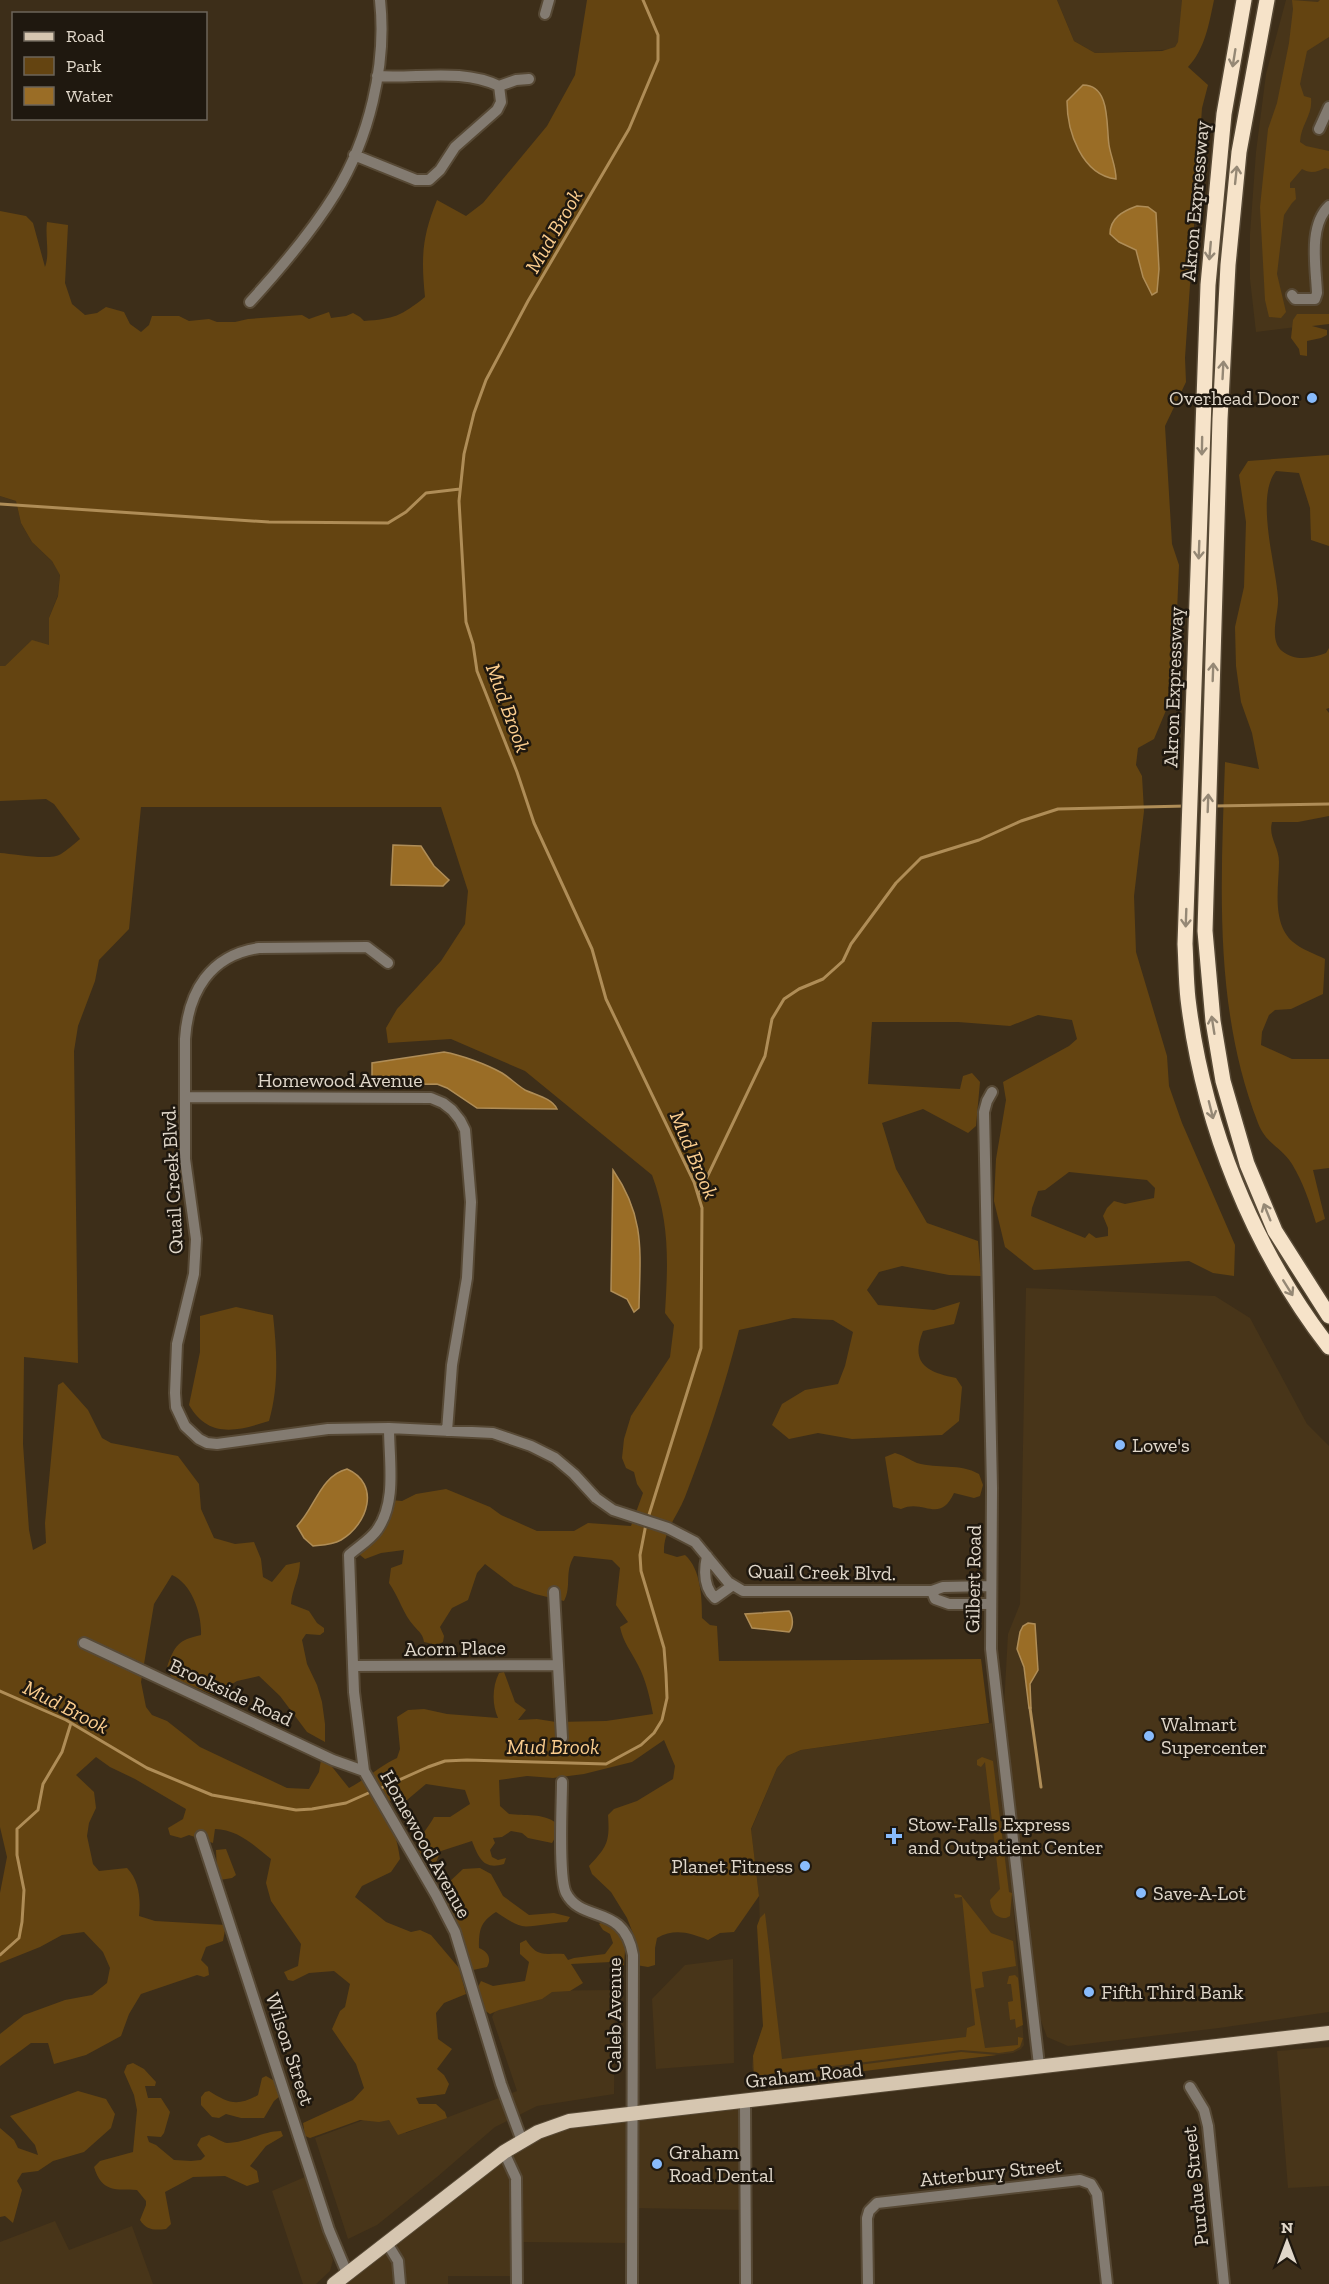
<svg xmlns="http://www.w3.org/2000/svg" width="1329" height="2284" viewBox="0 0 1329 2284" font-family="'Zilla Slab',serif">
	<rect width="100%" height="100%" fill="#3d2e19"/>
	<!-- built -->
	<path fill="#483519" d="M1057,0h132l-6,49 -88,4 -21,-12z
		M1286,0h43v323l-73,9 -6,-53v-45l6,-82 10,-78z
		M0,496l16,5 5,22 11,19 20,19 8,13 -2,21 -9,23v28l-17,-5 -27,25h-5z
		M1026,1288l189,8 35,22 57,106 22,22v566l-110,16 -151,18 -21,-9 -7,-19 -18,-167 -19,-127 5,-90 12,-30z
		M992,1723l20,166 12,156 -3,4 -8,4 -252,29 -7,-6 -2,-9 1,-11 10,-30 -4,-130 -8,-66 26,-62 10,-12 14,-6z
		M733,1959l1,104 -78,6 -4,-70 33,-34z
		M615,1990l-1,104 -77,12 -42,21 -58,50 -60,48 -29,14 -33,-101 81,-30 10,25 111,-42 -25,-74 13,-26z
		M1329,2047v139l-41,2 -11,-137z
		M745,2101l1,109 -114,-2v35l-115,-1v34h-69v8h-114l204,-152z
		M305,2177l28,83 -3,11 -14,13h-13l-31,-93z
		M55,2221l14,29 63,-24 21,58h-153v-42z"/>
	<!-- green -->
	<path fill="#644411" fill-rule="evenodd" d="M587,0h470l17,41 21,12 67,-2 13,-4 3,-5 4,-42h32c-5,24 -9,49 -26,67l20,18 -6,23 -17,250 1,24 -21,44 7,118 7,21 -4,94 -8,49 -13,31 -16,9 -2,17 6,11 2,35 -10,85 2,56 31,104 2,30 13,37 53,122 -1,31 -21,-3 -24,-12 -155,9 -29,-23 -11,-46 2,-42 10,-59 -3,-18 66,-36 8,-7 -5,-19 -34,-5 -28,11 -52,-4h-86l-4,62 92,5 3,-13 9,-3 8,9 -4,44 -8,7 -45,-24 -41,14 14,46 31,54 51,18 3,35 -32,-1 -47,-9 -23,6 -12,18 11,15 56,5 26,-8 -6,22 -31,7c-13,32 3,41 33,47l6,9 -3,34 -17,14 -90,4 -34,-6 -29,6 -17,-14 10,-21 23,-14 33,-6 7,-18 8,-34 -20,-12 -40,-2 -54,12c-14,56 -33,113 -54,167 -8,20 -22,34 -21,56l13,4 8,-2c16,14 17,43 17,63l8,7 7,1 2,35 262,-2 8,64 -188,27 -14,6 -10,12 -26,61 8,67 -25,36 -14,1 -12,7c-18,-7 -33,-12 -51,-2l-2,10v17l-7,2 -12,-2v-24l-9,-23 -16,-26 -19,-18 -3,-8c18,-19 21,-24 19,-51l6,-6 23,-8 36,-22 2,-13 -11,-26 -32,22 -48,12 -31,4 -26,-2 -28,4 1,26 9,8c16,2 35,-1 47,9l-1,15 -3,5 -24,-5 -6,-5 -11,-2 -9,6 -9,1 2,5 -5,7 2,7 6,3 8,-2 -2,6c-20,6 -25,-5 -32,-23l-31,10 -9,20 -15,-23c3,-13 11,-20 17,-31h16l20,-13 -5,-14 -39,-6 -19,16 -25,1c9,19 15,37 18,58l-9,13 -29,14 -7,11 31,25 25,10 9,-2 11,5 28,33 7,26 -22,9 -8,10 2,26 14,10 -15,20 7,6 5,9 -4,10 -29,4 3,6h17l9,8 2,6 -49,17 -9,-15 -10,2 -19,-2 -50,18 -5,-2 -2,-13 50,-23 11,-12 -8,-24 -24,-35 8,-18 5,-4 5,-23 -16,-13 -25,2 -16,8 -5,-1 -4,-8 14,-6 3,-22 -30,-43 -5,-18 5,-24c-16,-13 -34,-30 -56,-30l-2,14 -24,-8 -8,3 -11,-3 -2,-7 15,-9 3,-10 -51,-30 -25,-12 -14,-10 -20,18 18,17 2,16 -7,15 -2,13 6,28 6,7 28,-3c12,12 14,31 12,48l16,5 71,4 -3,16 -17,6 -5,13 7,7 1,8 -5,2 -7,-2 -56,19 -12,20 -8,22 -35,19 -32,9 -6,-21h-17l-31,23v-32l24,-19 41,-15 27,-5 15,-12 3,-15 -7,-16 -19,-20 -22,3 -22,12 -40,16v-70l7,-36 -7,-30v-974c15,1 50,8 61,1 6,-4 13,-10 19,-15l-26,-35 -8,-5 -46,2v-135h5l27,-26 17,5v-27l9,-22 2,-21 -8,-14 -20,-19 -11,-19 -5,-22 -16,-5v-285l26,5 7,7 12,44c5,-13 0,-30 2,-45l21,3 -3,58 7,21 13,11 12,-2 9,-6 18,5 6,12 11,8 8,-7 3,-9h27l10,5 20,-2 8,3h18l13,-3 54,-4 7,4 20,-7 2,6 15,-2 7,-3 7,4 4,4c30,-2 37,-5 61,-24 -4,-40 -3,-60 12,-97l29,16 17,-13 64,-77 28,-51zM141,807h300l27,84 -3,33 -24,37 -44,48 -11,19 2,15 63,-4 74,32 127,104c18,48 16,88 13,138l9,12 -4,32 -39,59 -7,23 -2,19 4,10 8,4 3,12 6,9 -12,33 -43,-3 -14,8h-37l-36,-16 -11,-8 -44,-18 -30,5 -14,7 -12,-1 -13,31 -19,16 2,8 5,4 16,-6 23,-3 -2,14 -11,4 -2,15c10,14 14,31 25,43 5,6 9,8 10,16l13,3 6,-3 1,-6 -4,-9 12,-19 16,-8 9,-27 8,-9 29,22 21,8 29,7c8,-15 0,-28 10,-45l38,4 8,8 -4,37 12,17 -8,5c3,15 11,24 18,38 8,15 12,33 15,49l-47,7 -50,1 -19,-3 -19,1 8,-10 -11,-8 -11,-30 -5,1c-7,14 -7,32 -1,45l-51,-4 -23,-5 -16,1 -11,7 3,32 -3,9c-17,8 -31,21 -48,30l-20,-25 -8,-3 -2,12 -10,17 -22,-1 -87,-41 -33,-26 -15,-6 -6,-8 -5,-25 13,-78 18,-29c20,9 30,39 29,60 -23,5 -26,10 -34,32l5,11 42,17 23,-14 22,-5 21,20 27,36 18,10v-18l-3,-22 -5,-17 -10,-21 -5,-24 4,-6 14,1 4,-3v-4l-7,-5 -8,-12 -18,-7c1,-15 9,-27 9,-42l-14,3 -14,17 -9,-5 -2,-18 -7,-17 -19,2 -21,-6 -13,-29 -2,-25 -21,-28 -67,-13 -9,-5 -14,-28 -25,-28 -5,3 -13,138 1,20 -13,7 -4,-20 -6,-86 1,-87 54,6 -4,-312 4,-25 17,-45 4,-21 30,-31zM1069,1172l78,8 8,8 -1,10 -29,6 -11,-3 -7,7 -4,8 5,12v8l-12,2 -7,-5 -4,5 -54,-22 1,-8 6,-17 7,-1z
		M1292,0l26,2 2,-2h9v37l-22,14 -7,33 4,12 7,2c2,17 -10,26 -11,44l6,4 23,5v18l-4,-1c-7,4 -15,6 -23,1l-12,14v5h5l1,11 -4,4 -8,12 -7,59 9,38 -5,6 -12,-1 -4,-17 -5,-93 8,-78 9,-26 12,-60 4,-34z
		M1297,314h32v10l-17,2 15,4v5l-6,3 -14,3v15l-7,-1 -1,-6 -8,-11 2,-18z
		M1329,455v91l-18,-6 -1,-32 -11,-35 -23,-2c-21,26 0,94 2,127 1,16 -10,41 4,53 14,11 30,7 44,2l3,-5v60l-3,1 3,4v103l-31,6h-26c-4,15 7,25 7,40 0,24 -8,61 14,80 8,7 22,12 32,17l-2,35 -32,15 -16,1 -6,5 -7,17 -1,13 31,14h37v109l-16,2 12,49 -9,4c-6,-20 -13,-41 -24,-59 -12,-18 -26,-20 -34,-41 -45,-116 -37,-239 -33,-361l34,7 -7,-36 -11,-31 -5,-36 -1,-39 9,-40 2,-65 -7,-47 9,-14z
		M236,1307l37,8c4,37 6,71 -4,106 -32,10 -60,18 -80,-16l11,-53v-36z
		M895,1453c8,2 15,7 22,10 21,6 43,0 62,11l4,11 -3,11 -6,2 -20,-5c-15,32 -30,5 -53,16l-8,-2 -8,-50z
		M982,1757l11,4 16,131 3,1 -2,23 -4,2c-12,0 -15,-8 -16,-18l10,-11 -15,-127 -4,5 -4,-2v-5z
		M226,1849l10,26 -4,3 -12,2 -3,-7 -1,-23z
		M480,1868l11,6 12,22 26,19 25,-2 16,4 -3,5c-11,0 -38,6 -45,4 -9,-2 -18,-9 -26,-14 -16,10 -17,18 -17,36 9,4 13,10 8,19l-14,3 -6,-4 -19,-58 -2,-23 17,-16z
		M954,1894l7,1 30,38 22,8 3,25 -34,6 2,15 -9,2 10,59 33,-3v-8l5,1 -3,9 -7,4 -14,2 -38,-3 -207,26 -1,-20 10,-30 -6,-100 3,-8 5,-5 17,146 184,-22 1,-9 8,-3 -13,-128 -7,1z
		M602,1922l24,15 -2,28 -4,1 -9,-4 -40,2 12,19 -13,8 -18,1 -10,7 -43,11 -9,4 -6,-4 -7,-21 4,-8 12,5 32,-5 4,-19 -9,-8v-11l6,-3c12,18 18,13 38,14l4,6 6,-2 31,-4 8,-11 -3,-9 -7,-4 -4,-6z
		M1015,1975l3,3 5,47 -7,3 -1,-9 -5,1 -2,-18 5,-1 -2,-17h-4l2,-8z
		M961,2052l36,3 -232,28 -9,-5z
		M133,2063l11,6 12,13 -1,4h-10l3,12h13l9,14 -6,21 -3,4 -14,-1 2,6 7,3 18,15 17,1 10,-1 4,-4 -8,-11 4,-7 8,-3c6,2 12,7 18,8 19,0 35,-12 54,-12l2,5 -17,10 -16,20 7,5 2,11 -12,4 -22,-10 -32,1 -28,15 6,32 -5,5c-11,1 -19,2 -26,-9l6,-15v-4l-9,-11c-21,-1 -35,3 -43,-23l6,-6 33,-9 4,-42 -3,-15 -10,-23 3,-7z
		M266,2076l14,8 2,7 -2,5 -6,5 -10,17h-23l-15,-4 -7,4 -7,-1 -11,-12v-8l4,-5 4,-1c19,12 28,16 49,4l4,-17z
		M78,2091l28,8 9,15 -4,14 -27,24 -31,9 -15,10 -16,2 -5,8 5,9 -9,33 -8,-7 -5,1v-89l14,12 4,8 20,7 -3,-10 -25,-29z"/>
	<!-- water -->
	<path fill="#9a6d26" stroke="#af8d57" stroke-width="1.5" d="M1083,85c28,0 23,41 26,60 2,12 7,22 7,34 -34,-4 -49,-47 -49,-78z
		M1137,206l11,1 8,6 3,56 -2,23 -5,3 -9,-18 -7,-27 -17,-8 -9,-8c0,-16 13,-23 27,-28z
		M393,845l28,1 13,20 15,14 -6,6 -52,-1z
		M444,1052c17,3 42,12 58,21 8,5 15,12 23,17 10,5 27,8 32,19l-80,-1 -30,-20 -10,-4 -65,1v-22z
		M613,1170c33,48 27,83 26,138l-5,4 -7,-13 -16,-8z
		M347,1469c34,15 21,55 -6,71 -9,5 -18,5 -28,6l-9,-8 -7,-12c18,-18 23,-50 50,-57z
		M789,1611c4,5 5,16 0,21l-37,-4 -7,-14z
		M1028,1623l7,1 3,46 -8,14 1,24h-2l-5,-41 -7,-18 3,-17 3,-6z"/>
	<g fill="none" stroke-linecap="round" stroke-linejoin="round">
		<!-- stream -->
		<path stroke="#af8d57" stroke-width="3" d="M643,0l15,35v25l-29,69 -101,172 -42,79 -12,33 -10,41 -5,47 7,121 7,22 4,27 40,101 17,51 58,126 14,50 88,183 8,26 -1,140 -53,170
			M0,504l269,18 119,1 18,-11 20,-19 34,-4
			M1214,806l115,-2
			M699,1194l66,-138 7,-37 12,-20 15,-10 24,-10 20,-18 8,-17 45,-61 25,-25 58,-18 42,-19 37,-12 128,-3
			M0,1691l66,29 81,48 65,27 84,15 16,-1 34,-6 27,-12
			M1030,1708l11,79
			M379,1789l49,-22 17,-6 22,-1 139,4 35,-19 13,-12 8,-13 5,-22 -1,-24 -2,-26 -23,-77 -1,-16 6,-31
			M0,1955l19,-17 3,-16 2,-32 -7,-35v-26l21,-19 5,-26 19,-32 9,-29"/>
		<defs>
			<path id="minor" d="M545,14l4,-14
				M499,86l17,-6 13,-1
				M1319,129l10,-22
				M354,155l62,25h13l11,-10 15,-23 42,-37 4,-8 -2,-16c-37,-18 -83,-7 -122,-10
				M1292,295l3,4h20l2,-6c-1,-26 -9,-67 12,-87
				M250,302c31,-34 61,-69 85,-108 34,-55 52,-129 45,-194
				M388,963l-21,-16 -108,1c-49,7 -71,44 -74,91v120l11,80 -2,35 -17,70 -2,49 1,14 9,19 14,13 8,4 10,1 111,-15 61,-1 104,5 38,13 24,12 19,16 22,24 17,12 55,18 27,14 33,40 15,9h189l11,-4 48,-1
				M992,1092l-5,9 -3,11 8,376 -1,161 48,416
				M186,1097l245,1 12,5 9,7 8,10 5,10 6,72 -4,76 -15,87 -5,66
				M389,1428c0,33 8,74 -12,102 -6,9 -19,17 -28,25l5,137 10,79 72,124 19,37 46,152 21,57
				M707,1556c-3,14 -4,31 8,42l18,-13
				M932,1591l3,8 14,5h42
				M554,1592l8,146
				M84,1643l249,117 31,11
				M353,1666l205,-1
				M562,1782c0,22 -4,95 4,111 16,31 58,10 67,62l-1,329
				M201,1836l128,394 18,43
				M1190,2087l14,23 4,16 16,158
				M745,2101l1,183
				M504,2152l12,26 1,106
				M387,2243l11,18 2,23
				M868,2284l-1,-66 2,-7 8,-8 203,-23 11,4 6,10 10,90"/>
			<path id="major" d="M334,2284l170,-132 34,-20 31,-11 760,-88"/>
			<path id="highway" d="M1244,0l-20,114 -16,171 -23,659c1,18 1,37 3,55 15,125 64,248 141,348
				M1267,0l-28,152 -11,113 -8,154 -15,512 8,90 10,60 24,83 28,67 54,85"/>
		</defs>
		<!-- minor casing -->
		<use href="#minor" stroke="#574935" stroke-width="14"/>
		<!-- major casing -->
		<use href="#major" stroke="#574935" stroke-width="16"/>
		<!-- highway casing -->
		<use href="#highway" stroke="#574935" stroke-width="18"/>
		<!-- minor -->
		<use href="#minor" stroke="#837b71" stroke-width="10"/>
		<!-- major -->
		<use href="#major" stroke="#d6c6b0" stroke-width="14"/>
		<!-- highway -->
		<use href="#highway" stroke="#f6e3c9" stroke-width="15"/>
	</g>
	<!-- one-way arrows -->
	<defs><path id="oneway-shaft" d="M-6 0H5M1.5-3L5.5 0L1.5 3" fill="none" stroke-width="1.6" stroke-linecap="round" stroke-linejoin="round" transform="scale(1.5)"/></defs>
	<g stroke="#958875">
		<use href="#oneway-shaft" transform="translate(1234 58) rotate(99)"/>
		<use href="#oneway-shaft" transform="translate(1236 175) rotate(-84)"/>
		<use href="#oneway-shaft" transform="translate(1210 251) rotate(95)"/>
		<use href="#oneway-shaft" transform="translate(1223 370) rotate(-87)"/>
		<use href="#oneway-shaft" transform="translate(1202 446) rotate(91)"/>
		<use href="#oneway-shaft" transform="translate(1199 550) rotate(92)"/>
		<use href="#oneway-shaft" transform="translate(1213 672) rotate(-88)"/>
		<use href="#oneway-shaft" transform="translate(1208 803) rotate(-88)"/>
		<use href="#oneway-shaft" transform="translate(1186 918) rotate(92)"/>
		<use href="#oneway-shaft" transform="translate(1213 1025) rotate(-99)"/>
		<use href="#oneway-shaft" transform="translate(1211 1110) rotate(76)"/>
		<use href="#oneway-shaft" transform="translate(1267 1212) rotate(-112)"/>
		<use href="#oneway-shaft" transform="translate(1288 1288) rotate(58)"/>
	</g>
	<!-- markers -->
	<g fill="#88bbfc" stroke="#1f180f" stroke-width="2">
		<circle cx="1312" cy="398" r="6"/>
		<circle cx="1120" cy="1445" r="6"/>
		<circle cx="1149" cy="1736" r="6"/>
		<path d="M891 1827h6v6h6v6h-6v6h-6v-6h-6v-6h6z"/>
		<circle cx="805" cy="1866" r="6"/>
		<circle cx="1141" cy="1893" r="6"/>
		<circle cx="1089" cy="1992" r="6"/>
		<circle cx="657" cy="2164" r="6"/>
	</g>
	<g text-anchor="middle" stroke-width="5" stroke-linejoin="round" paint-order="stroke">
		<!-- street labels -->
		<g font-size="20" fill="#e0d7ca" stroke="#1f180f">
			<text transform="translate(1195 201) rotate(-85)" y="7">Akron Expressway</text>
			<text transform="translate(1173 687) rotate(-88)" y="7">Akron Expressway</text>
			<text x="340" y="1087">Homewood Avenue</text>
			<text transform="translate(172 1180) rotate(-93)" y="7">Quail Creek Blvd.</text>
			<text transform="translate(822 1572) rotate(1)" y="7">Quail Creek Blvd.</text>
			<text transform="translate(973 1579) rotate(-89)" y="7">Gilbert Road</text>
			<text transform="translate(455 1648) rotate(-1)" y="7">Acorn Place</text>
			<text transform="translate(231 1692) rotate(25)" y="7">Brookside Road</text>
			<text transform="translate(426 1844) rotate(61)" y="7">Homewood Avenue</text>
			<text transform="translate(614 2015) rotate(-90)" y="7">Caleb Avenue</text>
			<text transform="translate(290 2049) rotate(72)" y="7">Wilson Street</text>
			<text transform="translate(804 2075) rotate(-6)" y="7">Graham Road</text>
			<text transform="translate(991 2172) rotate(-6)" y="7">Atterbury Street</text>
			<text transform="translate(1195 2186) rotate(-96)" y="7">Purdue Street</text>
		</g>
		<!-- poi labels -->
		<g font-size="20" fill="#e0d7ca" stroke="#1f180f" text-anchor="start">
			<text x="1300" y="405" text-anchor="end">Overhead Door</text>
			<text x="1132" y="1452">Lowe's</text>
			<text x="1161" y="1731">Walmart<tspan x="1161" dy="23">Supercenter</tspan></text>
			<text x="908" y="1831">Stow-Falls Express<tspan x="908" dy="23">and Outpatient Center</tspan></text>
			<text x="793" y="1873" text-anchor="end">Planet Fitness</text>
			<text x="1153" y="1900">Save-A-Lot</text>
			<text x="1101" y="1999">Fifth Third Bank</text>
			<text x="669" y="2159">Graham<tspan x="669" dy="23">Road Dental</tspan></text>
		</g>
		<!-- water labels -->
		<g font-size="21" font-style="italic" fill="#fbcd8e" stroke="#1f180f">
			<text transform="translate(554 231) rotate(-60)" y="7">Mud Brook</text>
			<text transform="translate(508 708) rotate(70)" y="7">Mud Brook</text>
			<text transform="translate(694 1155) rotate(67)" y="7">Mud Brook</text>
			<text transform="translate(66 1707) rotate(27)" y="7">Mud Brook</text>
			<text x="553" y="1754">Mud Brook</text>
		</g>
	</g>
	<!-- legend -->
	<rect x="12" y="12" width="195" height="108" fill="#1f180f" stroke="#6c645a" stroke-width="1.5"/>
	<rect x="24" y="32" width="30" height="9" fill="#d6c6b0" stroke="#6c645a" stroke-width="1.5"/>
	<text x="66" y="42" font-size="18" fill="#e0d7ca">Road</text>
	<rect x="24" y="57" width="30" height="18" fill="#644411" stroke="#6c645a" stroke-width="1.5"/>
	<text x="66" y="72" font-size="18" fill="#e0d7ca">Park</text>
	<rect x="24" y="87" width="30" height="18" fill="#9a6d26" stroke="#6c645a" stroke-width="1.5"/>
	<text x="66" y="102" font-size="18" fill="#e0d7ca">Water</text>
	<!-- north arrow -->
	<g transform="translate(1287 2242)" stroke="#1f180f" stroke-width="4.5" paint-order="stroke">
	<path d="M0-4.5L10 22L0 15L-10 22Z" fill="#e0d7ca"/>
	<text y="-9" font-size="16" font-weight="bold" text-anchor="middle" fill="#e0d7ca">N</text>
	</g>
</svg>
